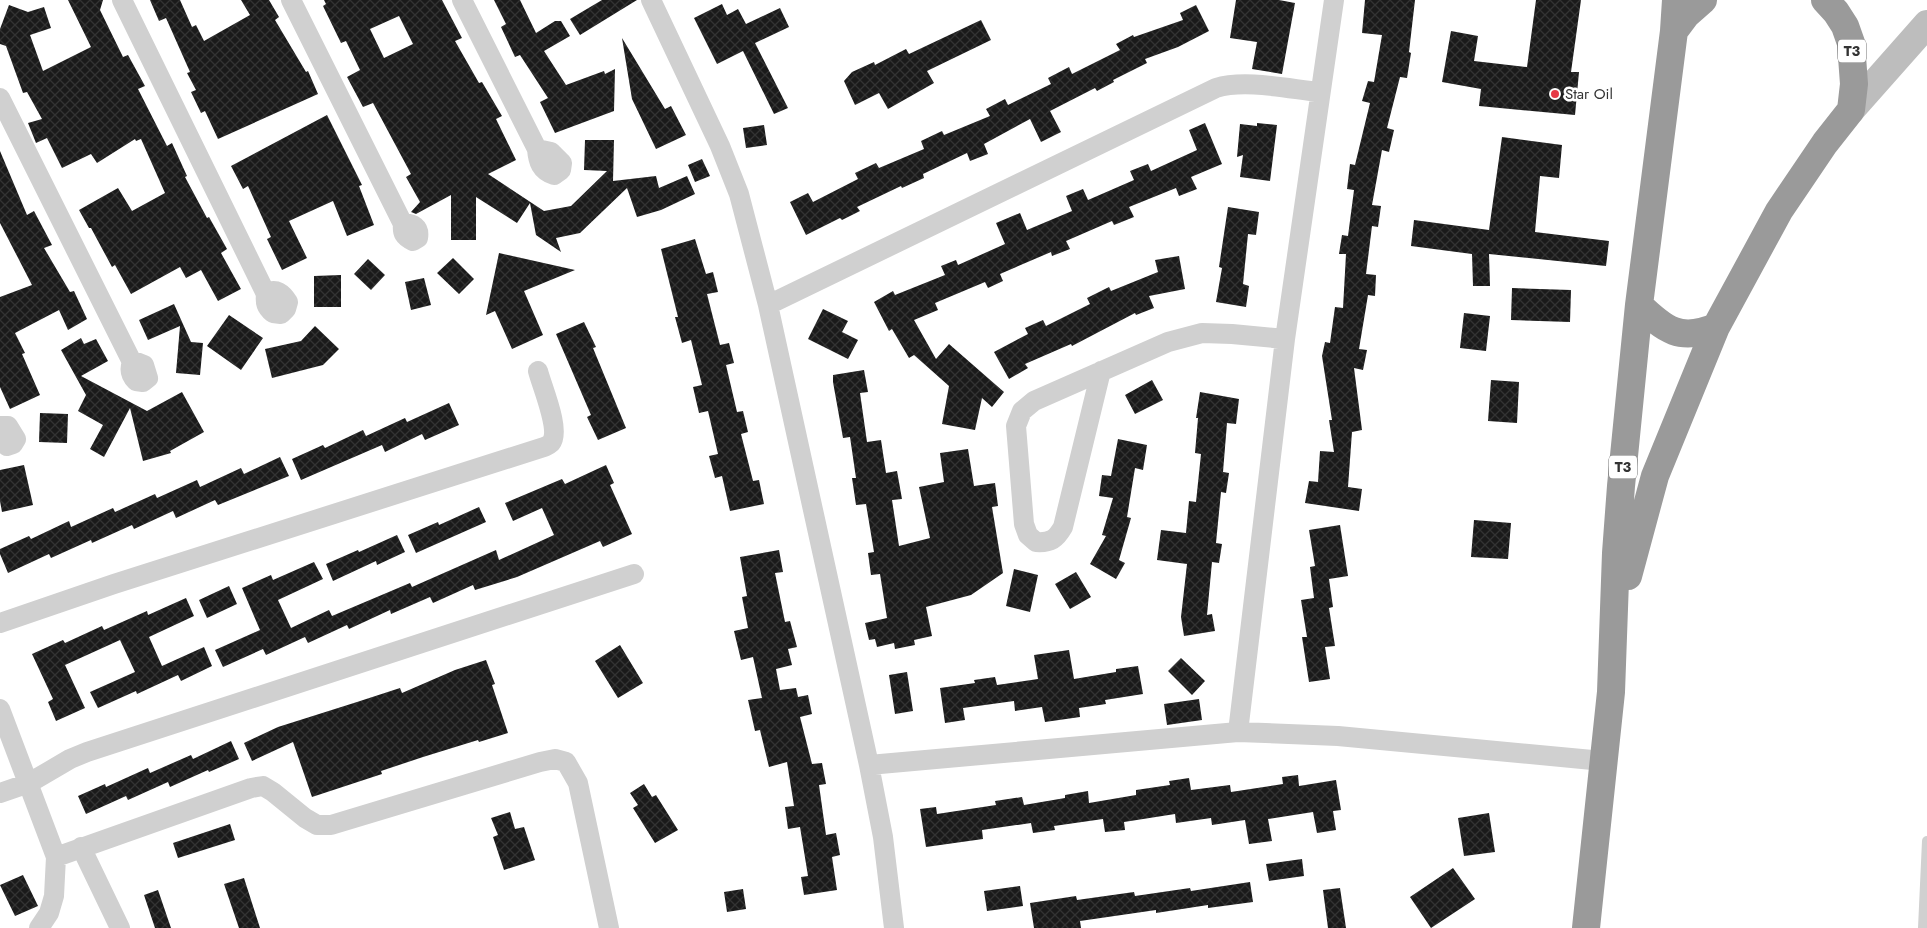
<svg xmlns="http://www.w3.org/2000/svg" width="1927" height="928" viewBox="0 0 1927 928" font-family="Jost,sans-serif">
	<defs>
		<pattern id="building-cross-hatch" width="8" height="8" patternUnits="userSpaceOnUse" patternTransform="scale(1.25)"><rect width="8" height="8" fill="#1a1a1a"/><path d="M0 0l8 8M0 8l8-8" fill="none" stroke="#333"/></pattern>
	</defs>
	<rect width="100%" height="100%" fill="#fff"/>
	<!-- building -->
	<path fill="url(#building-cross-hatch)" fill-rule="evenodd" d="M68,0h35l-3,10 23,47 5,-2 17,31 -7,3 29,57 5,-3 15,33 -2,1 22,41 2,-1 18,32 -6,4 20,36 -23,12 -17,-31 -15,8 -6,-11 -49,27 -16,-29 -3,2 -21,-39h-2l-10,-18 39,-22 14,23 33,-18 -24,-54 -5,2 -1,-2 -38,24 -6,-9 -29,14 -15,-30 -11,5 -8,-20 14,-4 -15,-27 -4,1 -17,-47 -6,-2v-15l9,-24 19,7 16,-5 7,21 -21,7 13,36 48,-24z
		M150,0h30l12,27 4,-2 8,16 46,-26 -9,-15h28l10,17 -4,3 31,52 2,-1 10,23 -100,45 -13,-28 -4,2 -10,-21 5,-2 -9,-17 3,-1 -24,-54 -7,3z
		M324,0h118l20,38 -7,3 24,42 3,-1 20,34 -6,3 20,41 -28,14 56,37 27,-5 36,-35 -23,-1 1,-30h29l-1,41 43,-5 3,12 28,-12 8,18 -34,16 -24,7 -10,-29 -47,45 -24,5 5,14 -25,-17 -6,-32 -13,20 -41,-26v43h-25v-45l-35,19 -5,-2 9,-10 -14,-25 5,-3 -38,-71 -10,4 -16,-30 13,-7 -14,-29 -5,2 -18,-37 3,-2zM399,16l14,28 -29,14 -14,-29z
		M494,0h26l16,33 19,-12h6l9,15 -26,15 22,34 38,-14 1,3 10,-5 -1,42 -59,22 -15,-31 8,-4 -28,-43 -5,2 -14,-30 5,-3z
		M602,0h35l-57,35 -10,-16z
		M1236,0h43l16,3 -13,71 -30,-5 5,-27 -27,-4z
		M1365,0h50l-6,52 2,1 -4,25 -7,-1 -13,51 7,2 -5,22 -7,-2 -10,55 9,1 -3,21 -6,-1 -6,48 10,1 -1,21 -7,-1 -9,54 8,1 -4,20 -9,-2 8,62 -10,2 -4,55 14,2 -3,22 -54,-8 4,-22 9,1 2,-31 14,1 -5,-32h3l-10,-64 3,-14 5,1 5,-36 8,1 3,-54h-7l3,-19 6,1 6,-46 -7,-1 3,-25 5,1 15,-62 -8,-2 6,-20 6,1 8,-47 -20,-2z
		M1536,0h45l-10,72h8l-4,43 -96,-9 2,-17 -39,-7 9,-51 27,5 -4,25 53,6z
		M722,4l5,11 11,-6 8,15 34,-16 9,19 -34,16 33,65 -14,6 -31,-63 -26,13 -23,-46z
		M1196,5l13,26 -31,16 -33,12 2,4 -34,17 1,2 -17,9 -2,-3 -45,23 11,21 -20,10 -11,-23 -46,25 4,10 -18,7 -3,-8 -44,21 1,4 -22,10 -1,-2 -44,21 3,4 -18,9 -2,-2 -34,17 -16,-33 18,-9 5,9 45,-23 -3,-6 21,-10 3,5 45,-19 -3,-8 21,-10 2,4 46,-19 -4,-7 19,-10 3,6 43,-21 -3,-6 21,-11 3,7 48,-24 -4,-6 17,-9 1,2 49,-17 -3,-7z
		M981,20l10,20 -64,31 7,12 -46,26 -9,-16 -24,12 -11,-24 8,-9 22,-10 1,3 31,-16 3,5z
		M622,38l43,71 6,-3 15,29 -30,14 -24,-50z
		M327,115l35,70 -3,1 15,39 -27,11 -14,-35 -44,20 18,37 -25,12 -15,-31 4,-2 -23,-51 -5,3 -12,-23z
		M1205,123l17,41 -31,13 6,12 -18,7 -3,-8 -47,19 5,10 -20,8 -2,-4 -46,20 4,8 -18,7 -1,-4 -51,22 3,7 -15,7 -3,-6 -50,21 3,7 -24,10 22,39 13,-15 55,48 -12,15 -10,-9 -7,32 -33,-6 7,-38 -35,-31 -5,3 -17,-29 -3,2 -15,-29 19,-11 2,4 50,-20 -4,-9 15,-6 2,5 47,-21 -9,-21 24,-10 7,17 45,-19 -6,-15 17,-7 5,11 46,-20 -4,-9 18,-7 3,7 46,-21 -8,-20z
		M1257,123l20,2 -7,56 -30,-4 3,-22 -6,2 3,-33 17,2z
		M764,125l3,20 -21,3 -3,-20z
		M1502,137l60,8 -3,33 -19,-2 -5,56 74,9 -3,25 -117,-12 1,32h-17l-1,-32 -61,-8 3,-26 75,10z
		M0,151l27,64 7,-4 18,34 -8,3 26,44 4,-1 13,28 -19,11 -9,-20 -44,23 10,20 -3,1 18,41 -30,14 -10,-22v-90l32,-12 -32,-62z
		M702,159l8,17 -15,6 -7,-17z
		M1228,207l31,5 -3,23 -8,-1 -5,50 6,2 -3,21 -30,-5 6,-34 -3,-1z
		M695,239l11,35 7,-2 5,20 -11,2 13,51 9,-2 5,20 -8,2 11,47 6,-1 5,21 -7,2 12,47 6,-1 5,24 -34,7 -8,-35 -7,2 -6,-22 9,-2 -10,-43 -9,2 -6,-26 9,-2 -11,-45 -9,3 -7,-26h3l-17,-68z
		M499,253l76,17 -51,21 19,44 -31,14 -17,-38 -9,4z
		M1179,256l6,33 -36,7 5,12 -18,7 -1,-2 -63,33 -1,-2 -46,20 3,4 -19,11 -15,-27 34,-18 -3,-6 18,-8 3,6 44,-22 -3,-6 22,-11 2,4 47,-19 -3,-12z
		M453,258l21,21 -15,15 -22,-21z
		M368,259l17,16 -14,15 -17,-16z
		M341,275v32h-27v-31z
		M424,278l7,27 -20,5 -6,-28z
		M1512,288l59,2 -1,32 -59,-2z
		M174,304l17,38 12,1 -3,32 -24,-2 4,-47 -32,14 -9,-20z
		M823,309l25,12 -6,11 16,8 -10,19 -40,-20z
		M1464,313l26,3 -4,35 -26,-3z
		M229,315l34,23 -22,32 -34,-24z
		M584,322l12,25 -3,1 33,80 -28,12 -11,-23 4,-2 -35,-81z
		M315,326l24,23 -16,16 -51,13 -7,-29 36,-8z
		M81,338l3,6 12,-5 12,22 -27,15 66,35 35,-19 22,40 -34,19 1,2 -28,8 -13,-53 -26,49 -14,-8 13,-24 -25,-14 8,-16 -25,-45z
		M864,370l4,22 -8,1 7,49 14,-2 5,33 11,-2 5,28 -10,1 7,46 31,-8 -11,-51 25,-5 -4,-29 28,-4 6,37 21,-3 3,23 -6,1 11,66 -32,22 -45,12 6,29 -18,4 1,5 -20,4 -1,-6 -17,4 -2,-8 -6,1 -4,-17 22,-5 -7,-44 -9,1 -3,-22 6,-1 -8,-48 -10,1 -4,-27h4l-6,-41 -7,1 -10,-56v-7z
		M1152,380l11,20 -28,14 -10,-19z
		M1491,380l28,2 -2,41 -29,-2z
		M1200,392l39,7 -3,25 -9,-1 -4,49 6,1 -3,20 -5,-1 -5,51 6,1 -3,19 -7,-1 -5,53 5,-1 3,17 -31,5 -3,-19 6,-53 -30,-4 4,-30 25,3 3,-32 7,1 5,-48 -6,-1 3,-35h-2z
		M449,403l10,22 -34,15 -3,-6 -37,18 -3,-7 -81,35 -9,-21 31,-14 2,3 38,-18 3,6 39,-18 2,4z
		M40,413l28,1 -1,29 -28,-1z
		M1118,439l29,6 -4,25 -8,-2 -8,49 4,1 -12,42 6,3 -9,16 -26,-15 16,-28 -4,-1 11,-37 -14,-2 3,-21 9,1z
		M280,457l9,19 -71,29 -3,-5 -39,18 -3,-7 -39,18 -2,-4 -40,18 -1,-3 -40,18 -2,-4 -41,19 -8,-19v-5l29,-13 2,3 38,-18 2,6 42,-19 2,4 40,-18 2,4 40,-18 3,7 41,-19 3,6z
		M24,465l9,40 -31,7 -2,-11v-31z
		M606,465l8,18 -4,2 22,49 -29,13 -3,-6 -83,36 -42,13 -2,-5 -40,18 -3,-6 -39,17 -1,-4 -41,19 -2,-4 -39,18 -3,-6 -39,18 -3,-6 -40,18 -8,-17 45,-20 -18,-42 29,-13 2,5 41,-18 9,17 -45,21 13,28 38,-18 3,6 78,-33 2,4 84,-37 3,10 55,-25 -12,-27 -29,13 -8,-18 57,-24 3,5z
		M479,507l7,15 -70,31 -8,-18 30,-13 1,3z
		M1474,520l37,3 -3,36 -37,-2z
		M1340,525l8,51 -19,3 4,28 -4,1 6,38 -10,1 5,32 -21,3 -7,-45h5l-6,-37 13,-2 -4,-31 5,-1 -6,-36z
		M397,535l8,17 -28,13 -1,-4 -43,20 -7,-17 32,-14 1,2z
		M779,550l4,22 -8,1 10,49 5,-1 7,26 -9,2 4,16 -16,4 4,21 16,-2 2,9 10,-2 4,19 -12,3 12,47 10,-1 4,21 -7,1 7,50 10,-2 4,22 -8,2 5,33 -33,5 -3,-18 7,-1 -8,-49 -12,2 -3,-22 9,-1 -7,-44 -18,5 -9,-37 -5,1 -7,-31 14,-2 -9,-41 -12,3 -7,-29 14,-3 -6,-31 5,-1 -7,-39z
		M1014,569l24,6 -8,37 -24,-6z
		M1076,572l15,25 -21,12 -15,-25z
		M229,586l8,18 -30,14 -8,-18z
		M186,598l8,18 -45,21 13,29 42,-19 8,19 -31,15 -3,-6 -41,19 -1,-3 -38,17 -8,-16 45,-20 -15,-32 -55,25 20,43 -29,13 -8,-19 5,-3 -21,-45 31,-14 2,3 37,-17 2,4 43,-19 1,4z
		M620,645l23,38 -25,15 -23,-37z
		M1069,650l5,29 42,-7v-3l22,-3 5,28 -38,6 1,4 -27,4 1,9 -35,5 -3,-15 -27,4 -1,-10 -51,7 2,12 -20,3 -5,-35 35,-5 -1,-3 21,-3 2,8 41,-6 -4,-24z
		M1181,658l24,23 -13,14 -24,-24z
		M486,660l9,24 -3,1 16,48 -29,9 -1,-2 -55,17 -42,14 1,3 -70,23 -19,-55 -41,19 -8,-18 34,-16 79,-25 43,-14 2,5 53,-23z
		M907,672l6,39 -18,3 -6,-39z
		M1199,699l3,21 -35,5 -3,-21z
		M231,741l8,18 -30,13 -1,-2 -38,17 -2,-5 -40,18 -2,-4 -40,18 -8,-18 27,-12 1,3 42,-19 2,5 41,-18 2,4z
		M1298,775l1,11 37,-6 5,30 -8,1 3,19 -19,3 -4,-21 -45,7 4,22 -23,3 -4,-24 -33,5 -1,-7 -35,5 -1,-9 -51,8 1,8 -20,2 -2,-13 -49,7 1,4 -22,3 -2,-10 -49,7 1,9 -57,8 -6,-38 16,-2 1,7 59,-9 -1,-4 27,-4 2,8 41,-7v-3l23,-4 1,12 47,-8v-5l34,-5 -1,-4 20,-3 2,12 39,-5 1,7 52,-8 -1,-7z
		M644,784l8,13 4,-2 22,35 -23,13 -22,-35 5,-3 -8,-12z
		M510,812l5,17 9,-2 11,33 -31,10 -11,-33 5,-2 -7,-17z
		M1489,813l6,39 -31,4 -6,-38z
		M230,824l5,16 -57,18 -5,-15z
		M1302,859l2,17 -35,5 -3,-17z
		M1453,868l22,31 -44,29 -21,-31z
		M23,875l15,31 -23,10 -15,-31z
		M244,878l16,50h-21l-15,-44z
		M1250,882l3,20 -45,6v-3l-52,8v-3l-76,11 1,7h-47l-4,-25 46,-7 1,4 57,-8 1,4 55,-8 1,3z
		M1020,886l3,20 -36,5 -3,-20z
		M1340,888l6,40h-18l-5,-38z
		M743,889l3,20 -19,3 -3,-20z
		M158,890l13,38h-16l-11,-33z"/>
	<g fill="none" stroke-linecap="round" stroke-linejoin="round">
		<!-- lane -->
		<path stroke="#d0d0d0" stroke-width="10" d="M1923,928l4,-87"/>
		<!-- street -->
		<path stroke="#d0d0d0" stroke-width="20" d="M122,0l144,294c-1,9 0,13 7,19l8,1 5,-5 2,-7c-5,-8 -12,-15 -22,-8
			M291,0l112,224c-1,9 1,13 10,17l5,-3c2,-11 -5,-15 -15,-14
			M462,0l75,149c1,13 4,22 17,26l7,-5 1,-7 -11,-11 -14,-3
			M651,0l69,146 19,48 29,111 101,460 14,72 11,91
			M0,98l132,264c-3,8 -2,13 4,19l7,1 5,-4 -4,-13 -5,-2 -7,-1
			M768,305l448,-217c29,-9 73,1 104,4
			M1101,371l-38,156c-7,12 -12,16 -27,15l-8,-7 -4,-11 -8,-98 6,-15 12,-10 134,-59 34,-9 30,1 53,5
			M0,426h8l8,13 -3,5 -6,2 -7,-5
			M0,623l114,-39 430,-137c2,-1 5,-2 7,-4 10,-13 -9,-56 -13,-72
			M0,709l56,148 -2,39 -5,17 -10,15
			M1238,732l100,4 265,25
			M869,765l369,-33 47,-393 49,-339
			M0,793l29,-10 41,-24 17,-7 547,-178
			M81,847l39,81
			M56,857l195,-69 12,-2 10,6 32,26 12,7h14l209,-63 15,-3 11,3 12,21 31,145"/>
		<!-- secondary -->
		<path stroke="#bdbdbd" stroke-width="28" d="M1851,110l76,-86"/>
		<!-- highway -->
		<path stroke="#9a9a9a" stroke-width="28" d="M1674,31l12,-16 17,-15
			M1639,305c26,25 41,37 77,22
			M1628,576l27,-100 61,-149 63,-116 46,-68 26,-33 3,-26 -3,-41 -6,-17 -9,-14 -11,-12
			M1586,928l25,-236 5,-139 5,-67 18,-181 35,-274 2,-31"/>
	</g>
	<!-- markers -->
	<circle fill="#e63946" stroke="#fff" stroke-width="2" cx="1555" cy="94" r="5"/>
	<g text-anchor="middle" stroke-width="5" stroke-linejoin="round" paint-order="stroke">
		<!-- shield labels -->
		<g fill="#fff" stroke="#707070" stroke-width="1">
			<rect x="1838" y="39.5" width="28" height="23" rx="4"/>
			<rect x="1609" y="455.5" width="28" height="23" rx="4"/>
		</g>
		<g font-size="14" font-weight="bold" fill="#333">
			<text x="1852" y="56">T3</text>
			<text x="1623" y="472">T3</text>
		</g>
		<!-- poi labels -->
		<g font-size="15" fill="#333" stroke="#fff" text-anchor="start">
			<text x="1565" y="99">Star Oil</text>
		</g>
	</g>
</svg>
